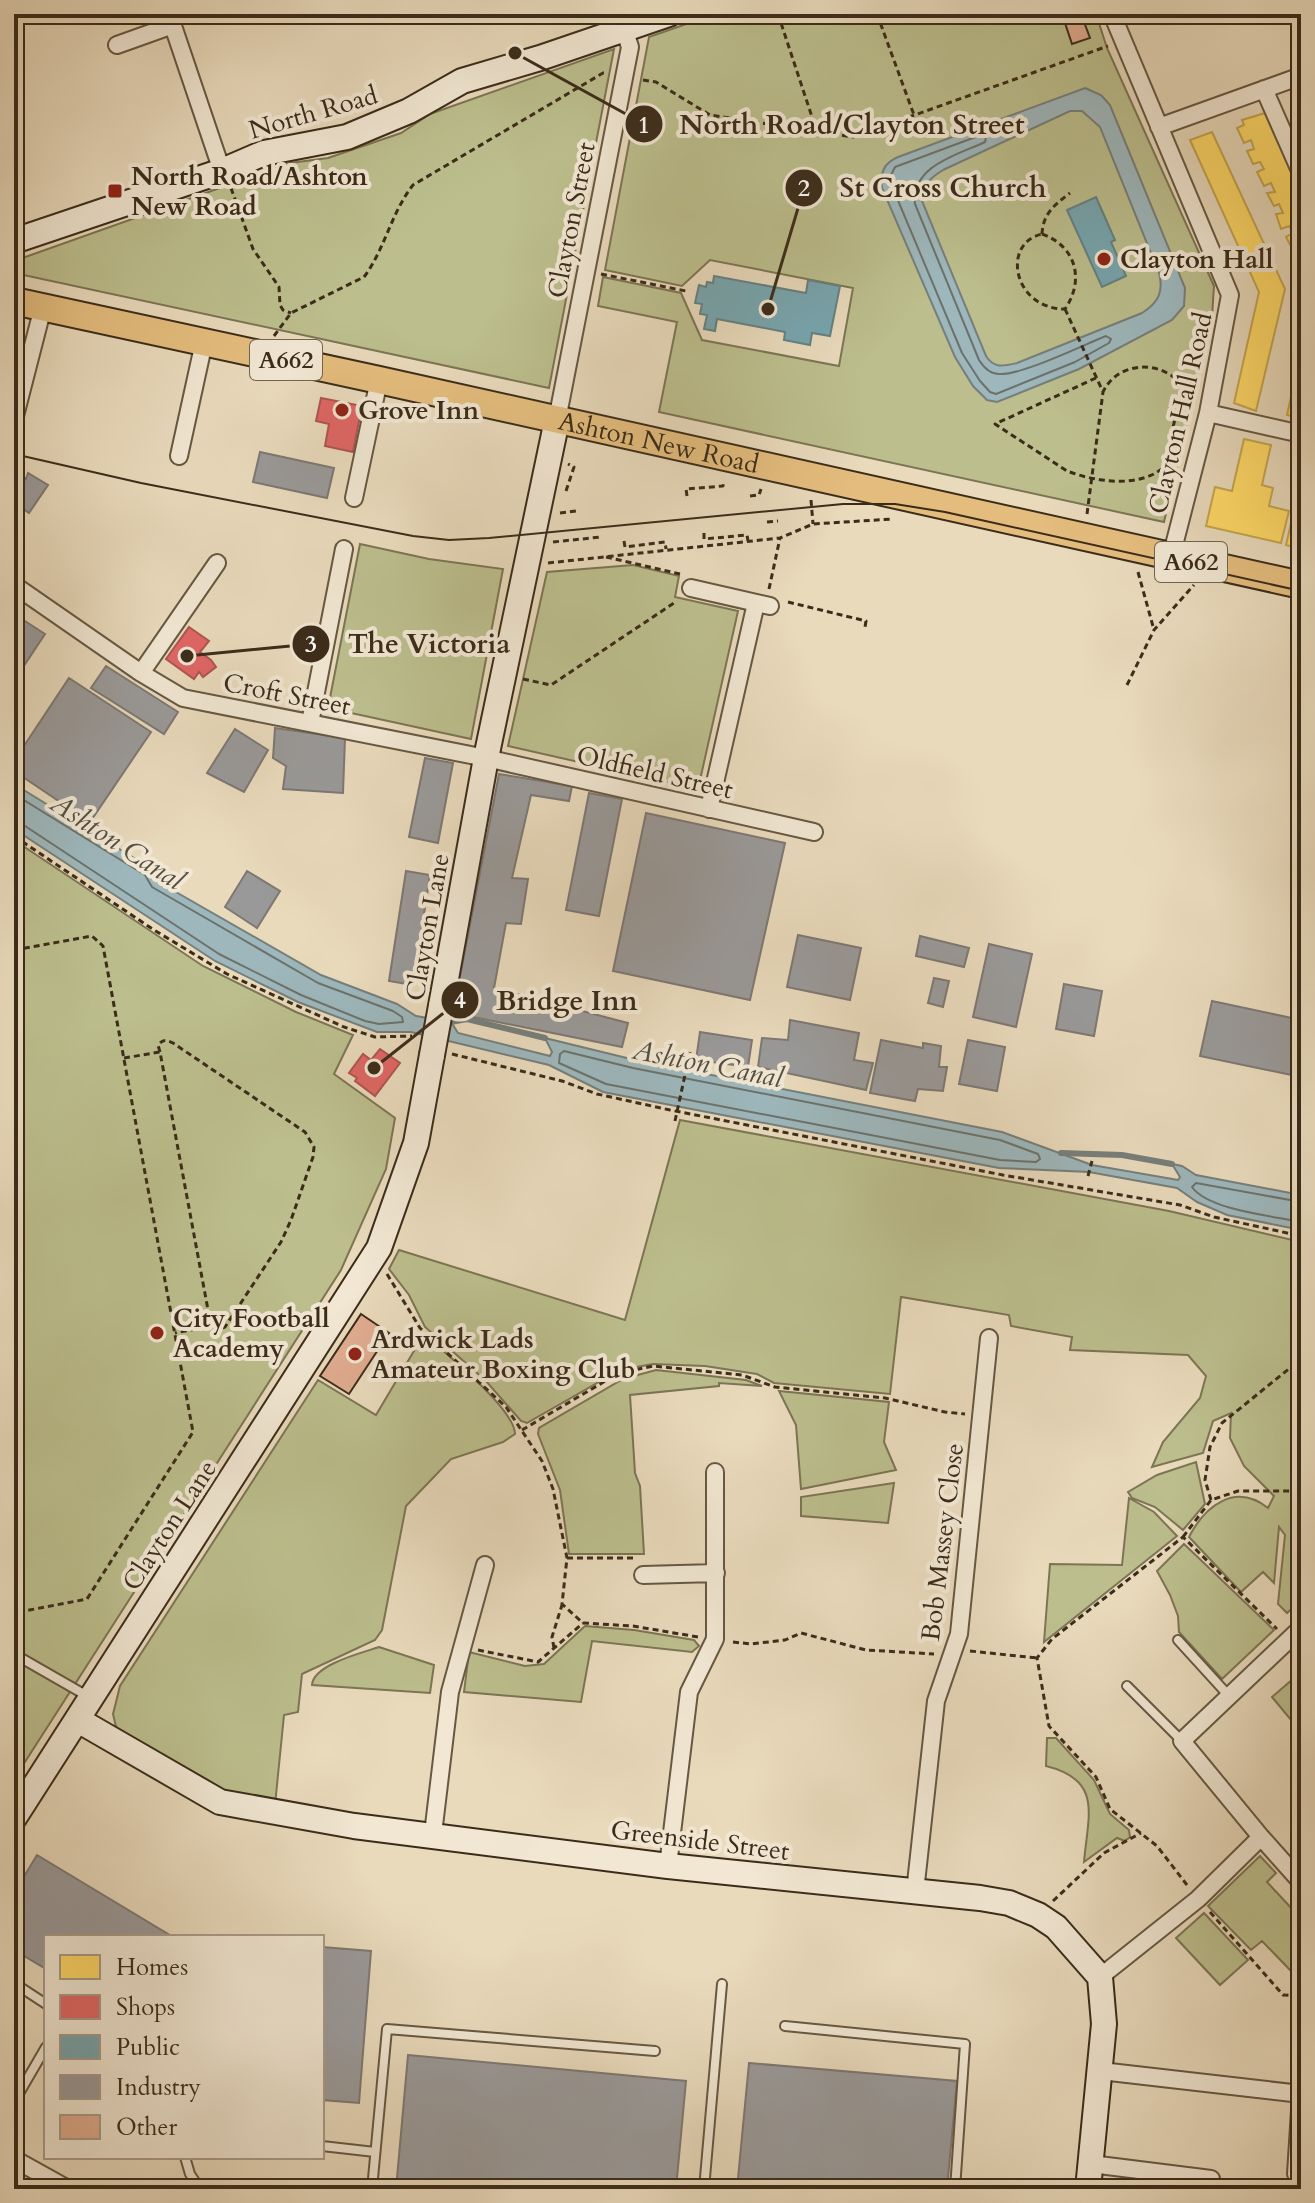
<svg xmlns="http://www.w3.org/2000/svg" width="1315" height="2203" viewBox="0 0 1315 2203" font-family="Cardo,serif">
	<rect width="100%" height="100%" fill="#e9dabc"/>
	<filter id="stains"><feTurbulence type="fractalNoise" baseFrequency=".0025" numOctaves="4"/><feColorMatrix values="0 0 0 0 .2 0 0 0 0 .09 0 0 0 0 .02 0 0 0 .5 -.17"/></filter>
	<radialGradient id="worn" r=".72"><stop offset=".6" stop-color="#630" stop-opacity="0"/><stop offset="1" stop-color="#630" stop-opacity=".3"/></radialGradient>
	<!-- green -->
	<path fill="#bcbe8d" stroke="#7c7554" stroke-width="2" d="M715,14h381l11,34 107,238 -2,31 -48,205 -505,-110 18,-90 -79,-16 5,-29 78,16 21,47 137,26 14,-78 -143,-28 -28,26 -77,-16 44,-233z
		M614,49l-65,339 -535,-115v-12l276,-98 38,-5 73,-25 29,-19z
		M360,544l69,15 74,10 -32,170 -143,-31z
		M633,565l46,11 -4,21 63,14 -40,178 -190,-43 39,-174z
		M14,840l189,126 93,46 57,23 -19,39 61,44 -9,51 -45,101 -327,509z
		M680,1120l489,91 132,31v358l-14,13 -9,-9 7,-69 -6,-8 -5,56 -11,-11 -22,20 -52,-55c16,-31 46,-55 79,-29l6,-12 -30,-30 -14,-28 1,-25 -18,8 -10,32 -51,14 11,-25 37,-44 6,-22 -18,-21 -118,-5 2,-13 -61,-11 -2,-11 -108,-18 -11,97 -116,-11 -17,-9 -52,-8 -52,-2 -33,6 -93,53 -6,-2 -35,-40 -61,-54 -16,-32 -20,-26 10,-19 226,70z
		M424,1334c20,18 91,75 91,100l-12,8 -52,17 -45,47 -24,124 -7,10 -73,34 -4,38 -14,3 -9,90 -38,-9 -61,-30 -60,-39 -3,-13 7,-28 198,-306 58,35z
		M656,1370l90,10 16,6 -43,-3v3l-89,9 5,78 5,13 4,68h-75l-9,-64 -22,-56 1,-6 84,-49z
		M779,1391l110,11 -5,40 12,28 -95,19 -5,-64z
		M1196,1462l9,42 -22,26 -28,-23 -23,-9 -4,-6 29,-17z
		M894,1483l-6,40 -87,-7v-19z
		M1129,1498l25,14 23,24 -133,106 6,-78 72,1z
		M1184,1544l90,86 -52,49 -43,-47 -1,-16 -8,-21 -13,-24z
		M585,1626l49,4 60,10 5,6 -7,6 -100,-11 -11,61 -117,-10 5,-40 56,14 19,-2z
		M379,1647l55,18 -4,28 -118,-8c1,-20 49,-32 67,-38z
		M1301,1672v60l-29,-35z
		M1047,1738h9l38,42 16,34 19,16 1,7 -5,4 -8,-3 -33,24c4,-47 19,-82 -38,-96z
		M1260,1856l16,17 -9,9 28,30 6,-6v56l-10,9 -29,-30 -11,9 -43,-44z
		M1204,1913l44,47 -28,25 -44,-47z"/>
	<!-- water -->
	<path fill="#9db7bc" stroke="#767f7b" stroke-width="2" fill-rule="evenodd" d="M1085,88l16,7 9,10 75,183 -1,18 -12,14 -93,49 -82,33 -10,-2 -14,-14 -18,-29 -73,-169c-2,-16 2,-25 16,-31zM1070,111h12l18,16 59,146c5,19 -1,30 -17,40l-125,50c-13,3 -23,6 -31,-7l-64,-155c0,-16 8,-23 21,-31z
		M14,784l141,87v9l166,95 76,29 19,12 35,6 7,11 92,23 2,-4 -7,-14 90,22 367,72 90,33 86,15 2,-3 -8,-13 10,2 14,9 105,20v35l-74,-15 -30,-13 -20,-14 -88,-16 -90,-4 -396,-76 -54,-27 -138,-33h-34l-79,-30 -83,-41 -201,-132z"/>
	<!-- homes -->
	<path fill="#ffd966" stroke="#c4a54f" stroke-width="2" d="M1301,101v23l-3,1 -7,-20z
		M1265,113l36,81v58l-2,-4 -6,2 -7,-13 7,-4 -4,-7 -8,3 -5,-15 7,-1 -4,-9 -5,2 -7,-13 8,-1 -4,-9 -7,3 -7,-14 7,-3 -4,-7 -7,2 -6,-13 7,-2 -3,-9 -7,3 -7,-15 7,-3 -2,-5z
		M1212,132l73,157 -29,122 -22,-8 25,-111 -69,-152z
		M1301,352v66l-14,-3z
		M1244,439l27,6 -9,40 11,3 -4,18 20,5 -8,32 -75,-17 9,-39 17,4z
		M1301,509v40l-15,-4 6,-26 6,2z"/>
	<!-- shops -->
	<path fill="#e06666" stroke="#ae554f" stroke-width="2" d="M321,398l41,8 -9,46 -28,-6 4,-22 -13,-3z
		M189,627l20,14 -9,11 11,8 5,7 -13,10 -4,-5 -5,7 -28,-20z
		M380,1049l20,14 -25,33 -20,-15 2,-3 -8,-5 14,-19 8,6z"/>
	<!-- public -->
	<path fill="#76a5af" stroke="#648182" stroke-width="2" d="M1096,197l19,43 -4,2 15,34 -24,11 -35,-77z
		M714,276l92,17 2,-13 32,6 -10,50 -18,-3 -2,12 -26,-5 1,-8 -68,-13 -2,12 -11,-2 3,-14 -7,-1 2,-10 -7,-1 4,-18 7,2 1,-5 6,1z"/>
	<!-- industry -->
	<path fill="#999" stroke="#7d7873" stroke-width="2" d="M260,452l74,16 -7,30 -74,-16z
		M14,470l12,9 2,-6 20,12 -19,28 -15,-11z
		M14,614l31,20 -31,47z
		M106,666l72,46 -14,22 -73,-46z
		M69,678l82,54 -61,90 -76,-51v-10z
		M275,728l70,10 -2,55 -60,-4 3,-23 -13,-8z
		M235,729l33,21 -24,42 -37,-19z
		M425,758l28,5 -15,80 -29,-6z
		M499,774l73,12 -3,15 -38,-6 -19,83 16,1 -7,45 -15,-1 -12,65 134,35 -6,24 -169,-34z
		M589,793l33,6 -23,117 -33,-6z
		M646,813l139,30 -35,157 -137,-29z
		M247,871l33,20 -23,37 -32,-21z
		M406,871l24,4 -17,110 -24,-4z
		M798,935l63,13 -11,52 -63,-13z
		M920,936l49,12 -5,19 -48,-11z
		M989,944l43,10 -16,73 -43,-10z
		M934,978l15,3 -6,26 -15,-4z
		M1064,984l38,7 -8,45 -38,-7z
		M1212,1001l89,19v57l-101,-21z
		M790,1020l69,13 -5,27 19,3 -7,27 -108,-23 4,-29 26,2z
		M700,1032l52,8 -4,27 -52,-7z
		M881,1040l42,8v-5l18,3 -2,21h8l-4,24 -25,-2 -3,12 -45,-8z
		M968,1040l37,7 -8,44 -38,-7z
		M37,1855l136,82h-127v32l-32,-19v-57z
		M322,1947l49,4 -12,152 -37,-3z
		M408,2055l278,26 -10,108h-280z
		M749,2063l208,18 -10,108h-210z"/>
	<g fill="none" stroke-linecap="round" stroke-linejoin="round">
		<!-- shore -->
		<path stroke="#6c726b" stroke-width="2" d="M981,135l5,2 -1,5c-28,13 -74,24 -70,62l64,156c5,8 11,14 20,14 21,2 84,-29 107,-38l5,3 -2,4 -34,19 -79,32 -6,-2 -10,-11 -18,-28 -73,-174 6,-12z
			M14,794l131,81 7,12 166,96 75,28 9,6 1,5 -24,2 -14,-3 -64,-26 -82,-41 -197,-130 -8,-1
			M564,1051l69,17 367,72 38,14 2,5 -4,3 -36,-2 -394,-76 -47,-21 1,-9z
			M1301,1202l-105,-19 -4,4c16,23 81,29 109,35"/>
		<!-- stream -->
		<path stroke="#767f7b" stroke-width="6" d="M451,1022l16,-3 78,19
			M1061,1153l61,2 50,9"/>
	</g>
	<!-- building -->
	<path fill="#e1ac90" stroke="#3b2c1a" stroke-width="2" d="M1062,14h19l9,24 -18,6z
		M361,1314l28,19 -40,61 -29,-18z"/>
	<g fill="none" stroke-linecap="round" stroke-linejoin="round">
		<defs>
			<path id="lane" d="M1178,1640l51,56
				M14,1654l75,43
				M1127,1686l55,55
				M14,1983l32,21
				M785,2026l180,18 -10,145
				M14,2102l32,-55
				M322,2146l53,6
				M185,2157l5,17 10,15
				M372,2189l15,-160 268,22
				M704,2189l18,-205"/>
			<path id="street" d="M169,14l53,157
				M1112,14l118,281 -22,118 -37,144
				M117,45l56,-20
				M1264,89l37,84
				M1159,127l142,-51
				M1208,413l93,21
				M15,416l28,-109
				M557,420l73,-373 -6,-18
				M179,456l25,-114
				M354,498l25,-118
				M14,585l127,88 42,25 303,60 328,74
				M691,588l79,18
				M141,673l76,-110
				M310,723l34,-174
				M709,809l47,-206
				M643,1575l73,-2
				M433,1834l17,-142 35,-127
				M1261,1837l-79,-96 119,-113
				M668,1866l21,-174 26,-53v-167
				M915,1892l21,-191 23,-67 30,-296
				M1100,1977l98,-78 63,-62 40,45
				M1101,2071l200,23 -5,80
				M14,2159l54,30
				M1091,2164l120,15"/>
			<path id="secondary" d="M14,241l208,-70 42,-18 83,-16 62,-26 53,-30 78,-23 129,-44
				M441,1006l45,-248 71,-338
				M78,1720l142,82 134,24 314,40 312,32 29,5 29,12 18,12 44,50 4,47 -16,165
				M14,1818l365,-570 37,-105 16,-88"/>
			<g id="primary">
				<path id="s1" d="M14,301l365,79 922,205"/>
			</g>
		</defs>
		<!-- lane casing -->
		<use href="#lane" stroke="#665842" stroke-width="12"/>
		<!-- street casing -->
		<use href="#street" stroke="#665842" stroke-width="20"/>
		<!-- secondary casing -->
		<use href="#secondary" stroke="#3b2c1a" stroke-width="28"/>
		<!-- primary casing -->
		<use href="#primary" stroke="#3b2c1a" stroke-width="30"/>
		<!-- path -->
		<path stroke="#3b2c1a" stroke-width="3" stroke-dasharray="6 4" stroke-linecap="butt" d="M778,14l39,118
			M877,14l37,101
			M643,80l13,2 54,33 143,22 255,-91
			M231,188l22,61 26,38 1,18 3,5 8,3
			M1042,234c34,12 43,46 23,75 -52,0 -64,-66 -23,-75z
			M1042,234c1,-20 12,-29 28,-41
			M601,274l85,17
			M1065,309l38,83c11,-24 42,-32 66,-18 9,5 17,14 25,20
			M274,336l17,-23 73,-36c21,-28 27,-64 49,-92l190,-112h5
			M1096,378l-101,46 72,47c29,11 74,18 98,-5l17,-81
			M566,491l8,-24 -6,-3
			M687,496l-1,-7 37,-3 1,-5
			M750,496l9,-1 2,-6
			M811,500l2,24
			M560,513l16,-2
			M1087,514l16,-122
			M767,522l11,-1
			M704,533v6l43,-4 1,6
			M624,541l1,6 40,-5 1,7
			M553,542l48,-5
			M606,557l74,17
			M548,563l232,-25 33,-14 79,-5
			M1138,572l16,58
			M769,589l11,-51
			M788,602l78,19 -1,6
			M523,679l28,6 126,-84
			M1127,685l27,-55 40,-45
			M14,836l140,94 73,44 117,53 31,10 37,-1
			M14,950l78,-14 11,10 90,486 -106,167 -73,14
			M160,1052l-2,-7c5,-6 9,-5 15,-2l132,89 9,15 -1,10 -22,63 -10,22 -56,85 -11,4 -3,-5
			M452,1054l110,27 35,13 73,16 333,65 177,30 34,12 87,19
			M124,1058l36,-6 51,274 -36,7
			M1088,1176l4,-15
			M387,1274l33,54 86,79 36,54 11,28 14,69 -5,46 21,19 50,3 65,11
			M522,1430l85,-50 18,-8 28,-6 89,9 33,12 110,11 60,14 20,2
			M1211,1500l-6,-20 5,-33 12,-24 79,-64
			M1183,1537l28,-37 27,-9h63
			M567,1558h68
			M733,1642l18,2 34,-4 16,-7 65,17 68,4
			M554,1648l-2,-11 10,-32
			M478,1650l60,12 45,-39
			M970,1651l67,7
			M1187,1885l-30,-39 -47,-37 -14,-32 -47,-51 -12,-68 15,-19 131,-102 94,92
			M1053,1901l51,-48 37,-20
			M1210,1912l73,83 18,1"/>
		<!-- lane -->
		<use href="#lane" stroke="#f1e7d3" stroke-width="8"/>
		<!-- street -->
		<use href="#street" stroke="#f1e7d3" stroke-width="16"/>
		<!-- secondary -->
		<use href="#secondary" stroke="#f1e7d3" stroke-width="24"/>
		<!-- primary -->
		<use href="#primary" stroke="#e4bd7e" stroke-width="26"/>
		<!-- tram -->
		<path stroke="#3b2c1a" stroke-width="2" d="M14,454l127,29 272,53 36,4 40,-2 354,-34h52l50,8 356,79"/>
		<defs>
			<path id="secondary-bridge" d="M432,1055l9,-49"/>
		</defs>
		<!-- secondary-bridge casing -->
		<use href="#secondary-bridge" stroke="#3b2c1a" stroke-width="28" stroke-linecap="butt"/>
		<!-- path-bridge -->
		<path stroke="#3b2c1a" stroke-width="3" stroke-dasharray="6 4" stroke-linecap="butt" d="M675,1121l15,-69"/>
		<!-- secondary-bridge -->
		<use href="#secondary-bridge" stroke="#f1e7d3" stroke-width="24"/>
	</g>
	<!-- markers -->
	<g fill="#8f2418" stroke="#f1e7d3" stroke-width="3">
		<rect x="107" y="183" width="16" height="16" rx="4"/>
		<circle cx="1104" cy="259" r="8"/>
		<circle cx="342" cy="410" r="8"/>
		<circle cx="157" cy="1333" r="8"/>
		<circle cx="355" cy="1354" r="8"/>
	</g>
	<g text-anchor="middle" stroke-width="8" stroke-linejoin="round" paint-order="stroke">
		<!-- shield labels -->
		<g fill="#f1e7d3" stroke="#726452" stroke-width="2">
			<rect x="250" y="340" width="72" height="40" rx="6"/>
			<rect x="1155" y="542" width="72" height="40" rx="6"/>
		</g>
		<g font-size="24" font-weight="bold" fill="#3b2c1a">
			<text x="286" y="368">A662</text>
			<text x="1191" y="570">A662</text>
		</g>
		<!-- street labels -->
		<g font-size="26" fill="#3b2c1a" stroke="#f1e7d3">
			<text transform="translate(313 112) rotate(-16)" y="9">North Road</text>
			<text transform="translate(571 220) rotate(-79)" y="9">Clayton Street</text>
			<text transform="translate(1180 413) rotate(-77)" y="9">Clayton Hall Road</text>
			<text dy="9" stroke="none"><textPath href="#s1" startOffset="660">Ashton New Road</textPath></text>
			<text transform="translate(287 694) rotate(11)" y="9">Croft Street</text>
			<text transform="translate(655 772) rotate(13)" y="9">Oldfield Street</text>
			<text transform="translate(427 927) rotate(-80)" y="9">Clayton Lane</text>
			<text transform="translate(169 1525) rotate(-57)" y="9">Clayton Lane</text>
			<text transform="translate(942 1542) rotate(-83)" y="9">Bob Massey Close</text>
			<text transform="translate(700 1840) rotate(7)" y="9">Greenside Street</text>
		</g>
		<!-- poi labels -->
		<g font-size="26" font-weight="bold" fill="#3b2c1a" stroke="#f1e7d3" text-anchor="start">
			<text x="131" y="185">North Road/Ashton<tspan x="131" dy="30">New Road</tspan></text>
			<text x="1120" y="268">Clayton Hall</text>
			<text x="358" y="419">Grove Inn</text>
			<text x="173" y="1327">City Football<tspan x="173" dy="30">Academy</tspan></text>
			<text x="371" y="1348">Ardwick Lads<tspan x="371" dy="30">Amateur Boxing Club</tspan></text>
		</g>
		<!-- water labels -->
		<g font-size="28" font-style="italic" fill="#544f42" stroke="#f1e7d3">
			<text transform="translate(118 841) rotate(33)" y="10">Ashton Canal</text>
			<text transform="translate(708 1063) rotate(11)" y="10">Ashton Canal</text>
		</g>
	</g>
	<!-- callouts -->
	<path fill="none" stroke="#3b2c1a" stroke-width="3" d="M515 53L644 124M768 309L804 188M187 656L311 644M374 1068L460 1000"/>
	<g fill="#3b2c1a" stroke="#f1e7d3" stroke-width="3">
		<circle cx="515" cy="53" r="8"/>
		<circle cx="768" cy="309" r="8"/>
		<circle cx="187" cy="656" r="8"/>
		<circle cx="374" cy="1068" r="8"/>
		<circle cx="644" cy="124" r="20"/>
		<circle cx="804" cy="188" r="20"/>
		<circle cx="311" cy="644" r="20"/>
		<circle cx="460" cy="1000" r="20"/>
	</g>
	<g font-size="24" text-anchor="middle" font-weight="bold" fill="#fff">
		<text x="644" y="133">1</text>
		<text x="804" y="196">2</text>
		<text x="311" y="652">3</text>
		<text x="460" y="1008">4</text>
	</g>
	<g font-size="28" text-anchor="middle" font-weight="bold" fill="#3b2c1a" stroke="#f1e7d3" stroke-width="8" stroke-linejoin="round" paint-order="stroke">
		<text x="852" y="134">North Road/Clayton Street</text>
		<text x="943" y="197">St Cross Church</text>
		<text x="429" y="653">The Victoria</text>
		<text x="567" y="1010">Bridge Inn</text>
	</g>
	<!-- margin -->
	<rect width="1315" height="2203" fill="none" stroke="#e9dabc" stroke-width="48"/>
	<rect x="16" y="16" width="1283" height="2171" fill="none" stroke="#3b2c1a" stroke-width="4"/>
	<rect x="24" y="24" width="1267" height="2155" fill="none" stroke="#3b2c1a" stroke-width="2"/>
	<!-- legend -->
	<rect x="44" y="1935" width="280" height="224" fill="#f1e7d3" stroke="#a89c89" stroke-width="2"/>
	<rect x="60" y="1955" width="40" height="24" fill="#ffd966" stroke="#a89c89" stroke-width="2"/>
	<text x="116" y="1975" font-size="24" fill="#3b2c1a">Homes</text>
	<rect x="60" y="1995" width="40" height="24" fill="#e06666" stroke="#a89c89" stroke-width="2"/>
	<text x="116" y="2015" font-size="24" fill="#3b2c1a">Shops</text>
	<rect x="60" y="2035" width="40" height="24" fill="#76a5af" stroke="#a89c89" stroke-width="2"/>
	<text x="116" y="2055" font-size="24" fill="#3b2c1a">Public</text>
	<rect x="60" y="2075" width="40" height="24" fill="#999999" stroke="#a89c89" stroke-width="2"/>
	<text x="116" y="2095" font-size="24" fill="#3b2c1a">Industry</text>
	<rect x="60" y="2115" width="40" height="24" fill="#e1ac90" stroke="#a89c89" stroke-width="2"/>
	<text x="116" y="2135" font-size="24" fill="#3b2c1a">Other</text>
	<rect width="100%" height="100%" filter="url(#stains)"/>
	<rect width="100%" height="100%" fill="url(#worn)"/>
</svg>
